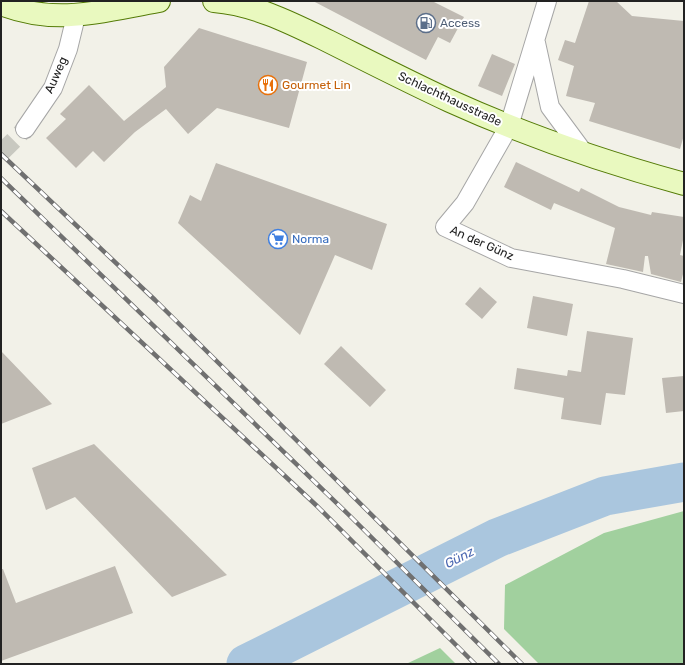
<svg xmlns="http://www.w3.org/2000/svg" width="685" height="665" viewBox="0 0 685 665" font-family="Rubik,sans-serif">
	<rect width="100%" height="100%" fill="#f2f1e8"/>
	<!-- forest -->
	<path fill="#a1d09e" d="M684,511v153h-145l-35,-35 1,-44 99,-52z
		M440,648l16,16h-50z"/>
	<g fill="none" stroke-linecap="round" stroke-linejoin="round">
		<!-- river -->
		<path stroke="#aac6de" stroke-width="39" d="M246,664l251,-126 108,-42 79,-14"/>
	</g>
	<!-- building -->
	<path fill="#bfbab2" d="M313,1h119l32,16 -14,26 -12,-6 -12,23z
		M589,1h27l16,15 52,5v114l-4,14 -91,-28 6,-18 -29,-7 8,-30 -16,-6 7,-20 10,3z
		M199,28l108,34 -18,66 -72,-20 -29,26 -22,-25 -31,23 -31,30 -11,-11 -17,17 -30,-30 20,-19 -6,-5 29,-29 35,36 42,-34 -2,-20z
		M492,54l23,10 -13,32 -24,-10z
		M516,162l63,30 2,-4 38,19 32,8 1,-3 32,5v18l-4,20 4,1v14l-3,12 -30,-8 -3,-18h-3l-2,16 -37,-8 9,-36 -61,-25 -3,7 -47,-23z
		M216,163l171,61 -15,46 -37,-15 -35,80 -122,-112 12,-28 11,6z
		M480,287l17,15 -15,17 -17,-15z
		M533,296l40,8 -6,32 -40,-8z
		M587,331l46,7 -8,57 -19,-2 -5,32 -40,-6 3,-21 -50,-9 3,-21 50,8 1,-6 13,2z
		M341,346l45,44 -16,17 -46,-43z
		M1,351l51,53 -51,20z
		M684,376v35l-18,2 -4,-35z
		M94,444l133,131 -55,22 -97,-100 -29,13 -14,-42z
		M115,566l18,47 -132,48v-92h2l13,34z"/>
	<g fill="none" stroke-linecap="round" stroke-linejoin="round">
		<!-- minor-tunnel -->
		<path stroke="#c8c8c0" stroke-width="18" stroke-dasharray="18 9" stroke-linecap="butt" d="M1,153l24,-24"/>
		<defs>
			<path id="minor" d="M547,1l-38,125 -44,77 -20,24 66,31 112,21 61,15
				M536,43l14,64 34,46
				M25,129l28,-41 15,-39 8,-33"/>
			<path id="secondary" d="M214,1c40,3 79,23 114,40 40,20 81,41 122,60 75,34 154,61 234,83
				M1,4c57,22 101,7 158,-3"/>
		</defs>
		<!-- minor casing -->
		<use href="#minor" stroke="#a6a6a6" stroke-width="20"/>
		<!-- secondary casing -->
		<use href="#secondary" stroke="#547b06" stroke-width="24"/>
		<!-- minor -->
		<use href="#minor" stroke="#fff" stroke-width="18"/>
		<!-- secondary -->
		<use href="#secondary" stroke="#e9f9bf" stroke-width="22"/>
		<defs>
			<path id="rail" d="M1,154l154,146 367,364
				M1,178l350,339 148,147
				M1,211l316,295 158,158"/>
		</defs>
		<!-- rail casing -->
		<use href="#rail" stroke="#707070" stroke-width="4.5"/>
		<!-- rail -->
		<use href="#rail" stroke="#fff" stroke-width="3" stroke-dasharray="9" stroke-linecap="butt"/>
	</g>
	<!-- icons -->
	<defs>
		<symbol id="fuel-ring" viewBox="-11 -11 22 22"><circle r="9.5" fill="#fff" stroke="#5c6f8a" stroke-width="1.5"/><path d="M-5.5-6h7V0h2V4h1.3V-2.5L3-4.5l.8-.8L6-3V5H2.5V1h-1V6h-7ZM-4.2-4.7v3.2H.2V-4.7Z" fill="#5c6f8a"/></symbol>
		<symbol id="restaurant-ring" viewBox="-11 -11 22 22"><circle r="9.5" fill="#fff" stroke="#e8710a" stroke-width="1.5"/><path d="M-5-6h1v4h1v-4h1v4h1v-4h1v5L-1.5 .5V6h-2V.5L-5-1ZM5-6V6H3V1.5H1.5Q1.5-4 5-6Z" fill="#e8710a"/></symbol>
		<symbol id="supermarket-ring" viewBox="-11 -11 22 22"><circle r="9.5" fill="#fff" stroke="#3f7fe0" stroke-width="1.5"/><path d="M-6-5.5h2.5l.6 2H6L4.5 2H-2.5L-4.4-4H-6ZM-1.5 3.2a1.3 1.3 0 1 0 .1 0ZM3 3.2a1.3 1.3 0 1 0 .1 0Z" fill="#3f7fe0"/></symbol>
	</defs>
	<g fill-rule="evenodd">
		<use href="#fuel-ring" x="415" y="12" width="22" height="22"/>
		<use href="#restaurant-ring" x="257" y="74" width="22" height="22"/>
		<use href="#supermarket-ring" x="267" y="228" width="22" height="22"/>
	</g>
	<g text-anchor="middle" stroke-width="4" stroke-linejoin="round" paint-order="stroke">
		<!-- service labels -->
		<g font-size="12" fill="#4e5e75" stroke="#fff" text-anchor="start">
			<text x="440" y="27">Access</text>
		</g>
		<!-- street labels -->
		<g font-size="12" fill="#222" stroke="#fff">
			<text transform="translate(56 75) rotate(-66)" y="4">Auweg</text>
			<text transform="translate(450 99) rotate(25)" y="4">Schlachthausstraße</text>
			<text transform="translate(482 243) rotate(24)" y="4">An der Günz</text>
		</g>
		<!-- food labels -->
		<g font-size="12" fill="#c56008" stroke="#fff" text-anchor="start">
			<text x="282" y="89">Gourmet Lin</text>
		</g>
		<!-- shop labels -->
		<g font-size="12" fill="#366cbe" stroke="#fff" text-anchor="start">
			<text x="292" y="243">Norma</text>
		</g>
		<!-- water labels -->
		<g font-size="13" font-style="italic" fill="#4d69b2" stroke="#fff">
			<text transform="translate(459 557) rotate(-27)" y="5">Günz</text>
		</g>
	</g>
	<!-- border -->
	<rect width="685" height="665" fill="none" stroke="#222222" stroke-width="4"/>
</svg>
